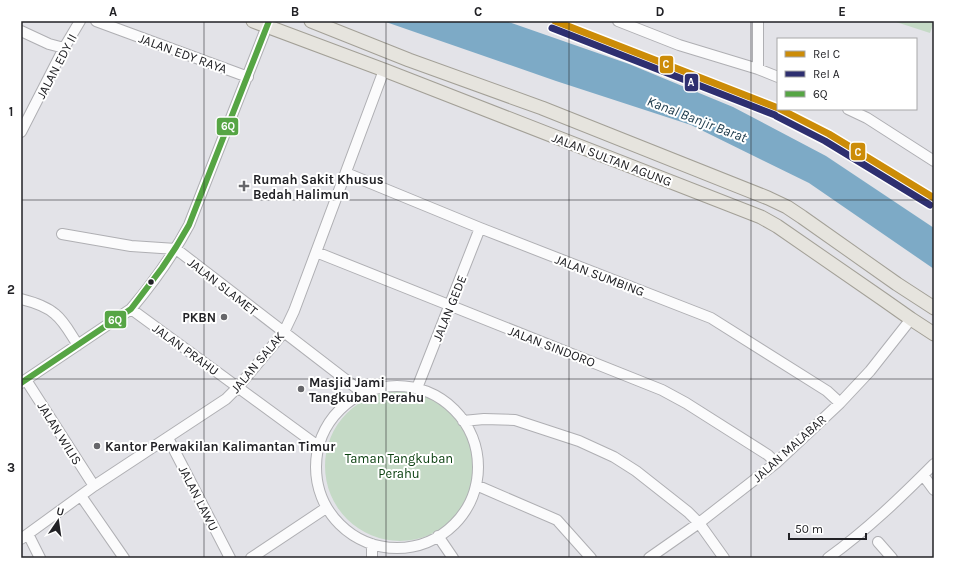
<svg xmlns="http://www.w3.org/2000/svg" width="955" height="579" viewBox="0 0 955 579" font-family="Karla,sans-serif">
	<rect width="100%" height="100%" fill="#e3e3e8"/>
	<!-- green -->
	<path fill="#c5dac6" d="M893,21h41l-4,12z
		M325 466a75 75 0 1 1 150 0a75 75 0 1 1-150 0Z"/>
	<!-- water -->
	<path fill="#7daac6" d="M383,21h123l123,43 104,43 93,49 108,72v41l-125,-86 -118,-58 -135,-44z"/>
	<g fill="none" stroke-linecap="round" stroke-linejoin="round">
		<defs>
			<path id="minor" d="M96,21l152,56
				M618,21l61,24 79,24 20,8
				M758,21v48
				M21,31l28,13 15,4
				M848,109l19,9 67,43
				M21,132l43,-84 16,-27
				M346,173l134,55 231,90 116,73 13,12
				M62,234l69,12 45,3 187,144
				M316,252l346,138 24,13 82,52 8,8
				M21,299c12,3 25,7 34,15 10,8 16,21 23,31
				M131,309l187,137
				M26,380l68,106
				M21,383l110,-74c22,-26 42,-54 58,-84l80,-204
				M316 467a81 81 0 1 1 162 0a81 81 0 1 1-162 0Z
				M417,388l63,-160
				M463,421l21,-2 31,1 64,21 35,16 22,14 52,41 11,11 25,35
				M168,438l62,120
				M923,475l11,15
				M476,485l81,35 34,38
				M81,496l43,62
				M28,534l12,24
				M438,536l15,22
				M21,539l73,-53 132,-87 12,-12 46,-55 10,-21 90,-241
				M878,542l14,16
				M372,544v14
				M251,558l75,-50
				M649,558l50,-35 77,-60 64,-60 30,-32 41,-52
				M828,558c39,-28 73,-61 106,-94"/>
			<path id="major" d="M253,21l131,49 377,147 16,9 107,74 27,19 23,15
				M311,21l98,39 133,48 226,90 19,9 15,10 95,67 37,24"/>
		</defs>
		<!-- minor casing -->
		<use href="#minor" stroke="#afafb3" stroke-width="12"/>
		<!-- major casing -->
		<use href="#major" stroke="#a3a097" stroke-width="15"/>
		<!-- minor -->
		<use href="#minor" stroke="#fbfbfc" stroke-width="10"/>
		<!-- major -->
		<use href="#major" stroke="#e6e4de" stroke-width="13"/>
		<defs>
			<path id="bus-1" d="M21,383l110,-74 31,-41 14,-21 13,-22 80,-204"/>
		</defs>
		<!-- bus-1 casing -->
		<use href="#bus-1" stroke="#fff" stroke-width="9"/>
		<!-- bus-1 -->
		<use href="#bus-1" stroke="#56a544" stroke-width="6"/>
		<defs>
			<path id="rail-1" d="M555,21l223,87
				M780,109l49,25 105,64"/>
			<path id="rail-2" d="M552,28l223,87
				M776,116l49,25 105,64"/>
		</defs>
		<!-- rail-1 casing -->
		<use href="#rail-1" stroke="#fff" stroke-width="10"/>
		<!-- rail-2 casing -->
		<use href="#rail-2" stroke="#fff" stroke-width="10"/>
		<!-- rail-1 -->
		<use href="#rail-1" stroke="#cc8c08" stroke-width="7"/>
		<!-- rail-2 -->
		<use href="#rail-2" stroke="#2e2f70" stroke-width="7"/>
	</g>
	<!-- grid -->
	<path fill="none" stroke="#222226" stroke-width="1" stroke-opacity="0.55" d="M204,21v537M386,21v537M569,21v537M751,21v537M21,200h913M21,379h913"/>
	<!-- markers -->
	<g fill="#66666a" stroke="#fff" stroke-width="1.5">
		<path d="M242 180h4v4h4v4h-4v4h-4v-4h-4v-4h4z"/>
		<circle cx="224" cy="317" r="4"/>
		<circle cx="301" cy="389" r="4"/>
		<circle cx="97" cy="446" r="4"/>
	</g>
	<circle fill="#222226" stroke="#fff" stroke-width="1.5" cx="151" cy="282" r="3.5"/>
	<g text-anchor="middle" stroke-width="4" stroke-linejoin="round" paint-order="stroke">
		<!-- street labels -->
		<g font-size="13" fill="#222226" stroke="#fff">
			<text transform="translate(183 53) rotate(20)" y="5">JALAN EDY RAYA</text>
			<text transform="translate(56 66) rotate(-62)" y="5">JALAN EDY II</text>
			<text transform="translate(612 159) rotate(21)" y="5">JALAN SULTAN AGUNG</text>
			<text transform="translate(600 275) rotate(21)" y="5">JALAN SUMBING</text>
			<text transform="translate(223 286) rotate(38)" y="5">JALAN SLAMET</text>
			<text transform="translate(449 308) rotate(-68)" y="5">JALAN GEDE</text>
			<text transform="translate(552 346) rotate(21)" y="5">JALAN SINDORO</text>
			<text transform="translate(186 349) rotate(36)" y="5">JALAN PRAHU</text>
			<text transform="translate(257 362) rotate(-50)" y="5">JALAN SALAK</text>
			<text transform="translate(60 433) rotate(58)" y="5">JALAN WILIS</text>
			<text transform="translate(789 448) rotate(-42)" y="5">JALAN MALABAR</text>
			<text transform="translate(199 498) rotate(63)" y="5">JALAN LAWU</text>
		</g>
		<!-- poi labels -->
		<g font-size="13" font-weight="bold" fill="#222226" stroke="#fff" text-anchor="start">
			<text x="253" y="184">Rumah Sakit Khusus<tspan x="253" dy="15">Bedah Halimun</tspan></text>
			<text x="216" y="322" text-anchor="end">PKBN</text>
			<text x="309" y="387">Masjid Jami<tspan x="309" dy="15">Tangkuban Perahu</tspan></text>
			<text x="105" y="451">Kantor Perwakilan Kalimantan Timur</text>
		</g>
		<!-- park labels -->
		<g font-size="13" fill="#0b4010" stroke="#fff">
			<text x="399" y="463">Taman Tangkuban<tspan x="399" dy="15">Perahu</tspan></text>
		</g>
		<!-- water labels -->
		<g font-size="14" font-style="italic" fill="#183647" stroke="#fff">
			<text transform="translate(697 119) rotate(21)" y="5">Kanal Banjir Barat</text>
		</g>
	</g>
	<g stroke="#fff" stroke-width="1.5">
		<rect x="659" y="55" width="15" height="19" rx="4" fill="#cc8c08"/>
		<rect x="684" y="73" width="15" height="19" rx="4" fill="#2e2f70"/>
		<rect x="216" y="117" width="23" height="19" rx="4" fill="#56a544"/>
		<rect x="850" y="142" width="16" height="19" rx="4" fill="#cc8c08"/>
		<rect x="104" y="310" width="23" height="19" rx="4" fill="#56a544"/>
	</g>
	<g font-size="11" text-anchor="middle" font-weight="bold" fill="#fff">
		<text x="666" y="68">C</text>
		<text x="691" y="86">A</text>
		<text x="228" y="130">6Q</text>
		<text x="858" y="156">C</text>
		<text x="115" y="324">6Q</text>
	</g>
	<!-- border -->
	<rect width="955" height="579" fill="none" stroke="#ffffff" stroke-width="44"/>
	<!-- legend -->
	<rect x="777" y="38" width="140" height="72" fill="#ffffff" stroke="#a7a7a8"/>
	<rect x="785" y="51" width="20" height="6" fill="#cc8c08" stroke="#a7a7a8"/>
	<text x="813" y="58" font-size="12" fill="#222226">Rel C</text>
	<rect x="785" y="71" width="20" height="6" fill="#2e2f70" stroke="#a7a7a8"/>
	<text x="813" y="78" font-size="12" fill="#222226">Rel A</text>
	<rect x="785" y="91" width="20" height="6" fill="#56a544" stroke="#a7a7a8"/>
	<text x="813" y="98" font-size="12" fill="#222226">6Q</text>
	<!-- north arrow -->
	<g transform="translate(58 521) rotate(13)" stroke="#ffffff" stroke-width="3" paint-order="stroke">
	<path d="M0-3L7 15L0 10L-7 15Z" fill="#222226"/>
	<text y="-6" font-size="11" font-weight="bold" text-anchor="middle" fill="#222226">U</text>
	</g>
	<!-- scale -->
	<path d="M789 533v6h77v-6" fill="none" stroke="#222226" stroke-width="2"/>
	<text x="795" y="533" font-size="12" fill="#222226" stroke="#ffffff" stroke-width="3" paint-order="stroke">50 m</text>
	<rect x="22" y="22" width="911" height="535" fill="none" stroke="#222226" stroke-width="1.5"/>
	<g font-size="13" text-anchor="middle" font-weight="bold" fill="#222226">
		<text x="113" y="16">A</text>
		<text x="295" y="16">B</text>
		<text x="478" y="16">C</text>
		<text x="660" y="16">D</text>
		<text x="842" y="16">E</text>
		<text x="11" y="116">1</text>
		<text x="11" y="294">2</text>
		<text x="11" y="472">3</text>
	</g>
</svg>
